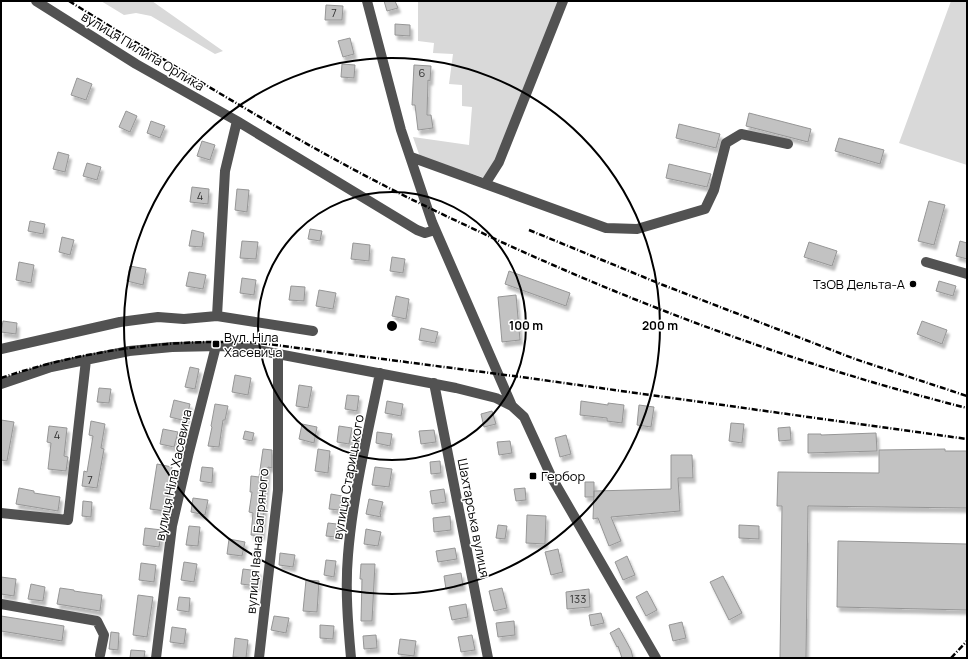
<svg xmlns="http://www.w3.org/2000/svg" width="968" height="659" viewBox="0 0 968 659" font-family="Manrope,sans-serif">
	<defs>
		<filter id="shadow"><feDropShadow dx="2.5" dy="4.5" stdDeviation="1" flood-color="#0004"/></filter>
	</defs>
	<rect width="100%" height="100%" fill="#fff"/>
	<!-- green -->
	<path fill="#d9d9d9" d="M101,1h51l71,50 -8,3 -64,-38 -15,-3 -12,2z
		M418,1h145l-75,178 -68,-22 -7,-20 56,8 3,-38 -10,-1v-21l-13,-1 4,-30 -20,-1 1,-10 -16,-2z
		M951,1h16v164l-68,-22z"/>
	<!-- building -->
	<path fill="#c2c2c2" stroke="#969696" filter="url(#shadow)" d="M384,1h11l3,7 -11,3z
		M326,5l17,1 -1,14h-17z
		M395,24l15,1v11l-15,-1z
		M350,38l4,16 -11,3 -5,-16z
		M342,64l13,1 -1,13 -13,-1z
		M414,65l17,1 -1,15 -2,-1 -1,35h4l2,13 -15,2 -3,-25h-3z
		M77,78l15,6 -6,16 -15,-5z
		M126,111l11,5 -7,16 -11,-5z
		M749,113l62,16 -3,13 -62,-16z
		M151,121l14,5 -5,12 -13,-5z
		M679,124l41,10 -4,14 -40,-10z
		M839,138l45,12 -4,14 -45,-13z
		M202,141l13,4 -5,15 -13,-4z
		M58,152l11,3 -4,17 -12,-3z
		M87,163l14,4 -4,13 -14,-4z
		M669,164l42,10 -4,13 -41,-9z
		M192,187l17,2 -1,15 -18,-2z
		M237,189l12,1 -2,22 -12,-2z
		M929,201l16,4 -11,40 -16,-4z
		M30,221l15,3 -2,10 -15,-3z
		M310,229l12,2 -2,10 -12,-2z
		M192,230l12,3 -2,14 -13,-1z
		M62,237l12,3 -4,15 -11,-3z
		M242,241l16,1 -2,17 -16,-1z
		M960,241l7,2v16l-11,-3z
		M809,242l28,9 -5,15 -28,-9z
		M353,243l17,2 -1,16 -18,-2z
		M392,257l13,2 -2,14 -13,-2z
		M19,262l15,3 -3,18 -15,-3z
		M130,266l16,3 -3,16 -16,-4z
		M509,271l61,22 -4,13 -61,-22z
		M189,272l17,3 -3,14 -17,-3z
		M242,278l14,2 -2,15 -14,-2z
		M939,281l17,5 -3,10 -17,-5z
		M291,286l14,1 -1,14 -15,-1z
		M319,290l17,3 -3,16 -17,-3z
		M516,295l4,45 -18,2 -4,-45z
		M396,296l13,3 -3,20 -14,-3z
		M3,321l14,2 -1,11 -15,-2z
		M922,321l25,9 -5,14 -25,-10z
		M421,328l17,4 -3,11 -16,-3z
		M190,367l9,2 -4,20 -10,-2z
		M235,375l16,3 -3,17 -16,-3z
		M299,385l13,2 -4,21 -12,-2z
		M99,388l12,1 -2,14 -12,-1z
		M347,395l12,1 -2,15 -12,-2z
		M174,400l16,4 -4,17 -16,-4z
		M387,401l16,3 -2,12 -16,-3z
		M581,401l27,4v-2l16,2 -2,18 -15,-2v-3l-27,-3z
		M215,404l13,2 -3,14h-2l-4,27 -11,-1 4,-19 -1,-1z
		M639,405l15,2 -3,20 -14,-2z
		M492,411l4,13 -12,3 -3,-13z
		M1,420l13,2 -7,39 -6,-1z
		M91,421l14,3 -4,24 3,1 -7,39 -15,-2 2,-15 3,1 6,-36 -4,-1z
		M731,423l13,1 -2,19 -13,-2z
		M302,424l15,3 -3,16 -15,-4z
		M49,426l18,2 -3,28 4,1 -2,14 -18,-2 3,-26 -4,-1z
		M339,426l13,2 -3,16 -12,-2z
		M790,427l1,13 -12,1 -1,-13z
		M163,429l15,3 -4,15 -14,-3z
		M434,430l2,12 -15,2 -2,-13z
		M245,431l9,2 -2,8 -9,-2z
		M377,432l15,2 -2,12 -14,-3z
		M876,433l1,18 -69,2v-19h13v1z
		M566,435l5,19 -11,3 -5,-19z
		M510,441l2,12 -13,2 -2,-13z
		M263,449l9,1v18l-4,-1 -6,69 -11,-1 2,-22 -4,-1 3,-20h-2l1,-16 8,1z
		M318,449l12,2 -2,22 -13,-2z
		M945,449v2h22v57l-159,-2 -2,152h-26l2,-152h-5l1,-34 101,1v-23z
		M671,455h21l1,23h-15l2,33 -69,6 10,24 -12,5 -11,-28 -5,1 1,-28 77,-2z
		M440,461l1,12 -10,1 -1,-12z
		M157,464l15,3 -7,44 -15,-2z
		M202,467l11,1 -1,15 -12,-2z
		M375,467l17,2 -3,18 -17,-2z
		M585,482h9v15h-9z
		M19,488l15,3v2l26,4 -2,14 -42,-7z
		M525,488l1,12 -10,1 -2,-12z
		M444,489l2,13 -14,2 -2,-13z
		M331,494l11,2 -3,14 -10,-1z
		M193,498l15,2 -3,15 -14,-3z
		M369,499l14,3 -3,11 1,4 -15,-3z
		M83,501l9,1 -1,15 -9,-1z
		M527,515l19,1 -1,28 -19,-1z
		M450,516l1,14 -17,2 -1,-14z
		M328,523l9,1 -1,13 -10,-1z
		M498,525l9,1 -2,13 -9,-1z
		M739,525l20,1v13l-20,-1z
		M189,526l11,1 -2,19 -12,-1z
		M145,528l17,2 -3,17 -16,-2z
		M366,529l15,3 -3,14 -14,-2z
		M229,539l16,3 -3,14 -15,-2z
		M838,541l129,3v66l-130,-3z
		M455,548l2,11 -19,3 -2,-11z
		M558,549l5,23 -12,3 -6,-23z
		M280,553l15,2 -2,12 -14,-2z
		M627,556l8,19 -12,5 -8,-18z
		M326,560l10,1 -2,16 -10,-2z
		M184,562l13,2 -3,18 -13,-2z
		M141,563l15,2 -2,17 -15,-2z
		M361,564h14l-3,57h-11l1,-42h-2z
		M243,569l16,2 -2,15 -16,-2z
		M461,573l2,13 -17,3 -2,-13z
		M723,576l19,37 -13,7 -19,-38z
		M1,577l15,2 -2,17 -13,-2z
		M306,580l13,1 -2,31 -14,-1z
		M31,584l14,3 -2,14 -15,-2z
		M60,588l14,2v1l28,4 -2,16 -43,-7z
		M502,588l5,20 -13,3 -5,-20z
		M589,589l1,18 -23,2 -1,-17z
		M647,591l10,19 -11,6 -10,-19z
		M138,595l15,2 -6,40 -14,-2z
		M179,597l11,1 -1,14 -12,-2z
		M466,604l2,13 -16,3 -3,-13z
		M601,613l3,10 -13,3 -2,-11z
		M1,616l63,10 -2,15 -61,-10z
		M274,616l15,2 -3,15 -15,-3z
		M514,621l1,14 -17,2 -2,-14z
		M682,622l4,16 -13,3 -4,-16z
		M320,625l14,1 -1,13 -13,-1z
		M172,627l14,2 -2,15 -14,-2z
		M619,628l12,22 2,8h-11l-4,-12 -1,1 -7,-14z
		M111,632l8,1 -1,17 -9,-1z
		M376,635l1,13 -13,1 -1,-13z
		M472,635l3,15 -14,2 -3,-15z
		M235,638l13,2 -2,18 -13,-1z
		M400,639l16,2 -2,15 -16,-2z
		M131,650l14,1 -1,7h-14z"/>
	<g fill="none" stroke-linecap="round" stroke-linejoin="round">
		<!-- minor -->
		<path stroke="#525252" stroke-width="10" d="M36,1l100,63 101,57 180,109 8,3 10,-3
			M367,1l34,129 31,92 80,184 12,11 28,61 104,180
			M411,157l195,71 31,1 68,-20 9,-19 12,-47 15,-9 47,10
			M485,184l14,-22 64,-161
			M926,262l41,12
			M217,316l8,-145 12,-50
			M1,349l119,-27 38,-5 26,2 33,-3 96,15
			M434,383l54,275
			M1,384l50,-17 78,-16 43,-4 48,-1 27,2 31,6 178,34 40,10 16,8
			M1,513l67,7 18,-160
			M1,604l96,17 7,14 -4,20
			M156,658l16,-132 17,-74 27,-106
			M259,658l19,-168v-136
			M351,658c-3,-33 -6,-69 -3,-103 5,-62 20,-122 32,-182"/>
		<!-- rail -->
		<path stroke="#000" stroke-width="2.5" stroke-dasharray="6 2 1 2" stroke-linecap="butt" d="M69,1c105,65 209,130 318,186 35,18 72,35 108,52 152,70 309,128 472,169
			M529,230l134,55 192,74 112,37
			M1,378c83,-28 172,-40 259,-35l261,34 446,62
			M951,658l16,-17"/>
	</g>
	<!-- distance rings -->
	<g fill="none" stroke="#000" stroke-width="2">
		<circle cx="392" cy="326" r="134"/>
		<circle cx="392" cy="326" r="268"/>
	</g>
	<!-- markers -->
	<g fill="#000" stroke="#fff" stroke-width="1.5">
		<circle cx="913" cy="284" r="4"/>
		<rect x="212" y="340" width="8" height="8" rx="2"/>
		<rect x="529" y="472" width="8" height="8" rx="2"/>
	</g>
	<g text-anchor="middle" stroke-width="3" stroke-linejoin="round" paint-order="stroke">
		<!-- number labels -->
		<g font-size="11" fill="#303030">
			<text x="334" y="17">7</text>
			<text x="422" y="77">6</text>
			<text x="200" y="200">4</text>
			<text x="57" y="439">4</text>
			<text x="90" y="484">7</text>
			<text x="578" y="603">133</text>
		</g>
		<!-- street labels -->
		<g font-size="13" fill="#000" stroke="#fff">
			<text transform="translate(143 51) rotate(31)" y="5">вулиця Пилипа Орлика</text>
			<text transform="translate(173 475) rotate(-78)" y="5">вулиця Ніла Хасевича</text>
			<text transform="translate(348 477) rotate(-80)" y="5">вулиця Старицького</text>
			<text transform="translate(474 518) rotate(79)" y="5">Шахтарська вулиця</text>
			<text transform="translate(257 541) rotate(-85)" y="5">вулиця Івана Багряного</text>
		</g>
		<!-- poi labels -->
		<g font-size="13" fill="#000" stroke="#fff" text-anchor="start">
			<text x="905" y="289" text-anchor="end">ТзОВ Дельта-А</text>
			<text x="224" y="342">Вул. Ніла<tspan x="224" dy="15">Хасевича</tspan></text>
			<text x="541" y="481">Гербор</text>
		</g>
	</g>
	<circle cx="392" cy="326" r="6" fill="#000" stroke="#fff" stroke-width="2"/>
	<g font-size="12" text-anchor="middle" font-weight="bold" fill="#000" stroke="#fff" stroke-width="3" stroke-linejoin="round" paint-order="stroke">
		<text x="526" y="330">100 m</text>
		<text x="660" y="330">200 m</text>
	</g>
	<!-- border -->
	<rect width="968" height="659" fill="none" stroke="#000000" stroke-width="4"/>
</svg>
